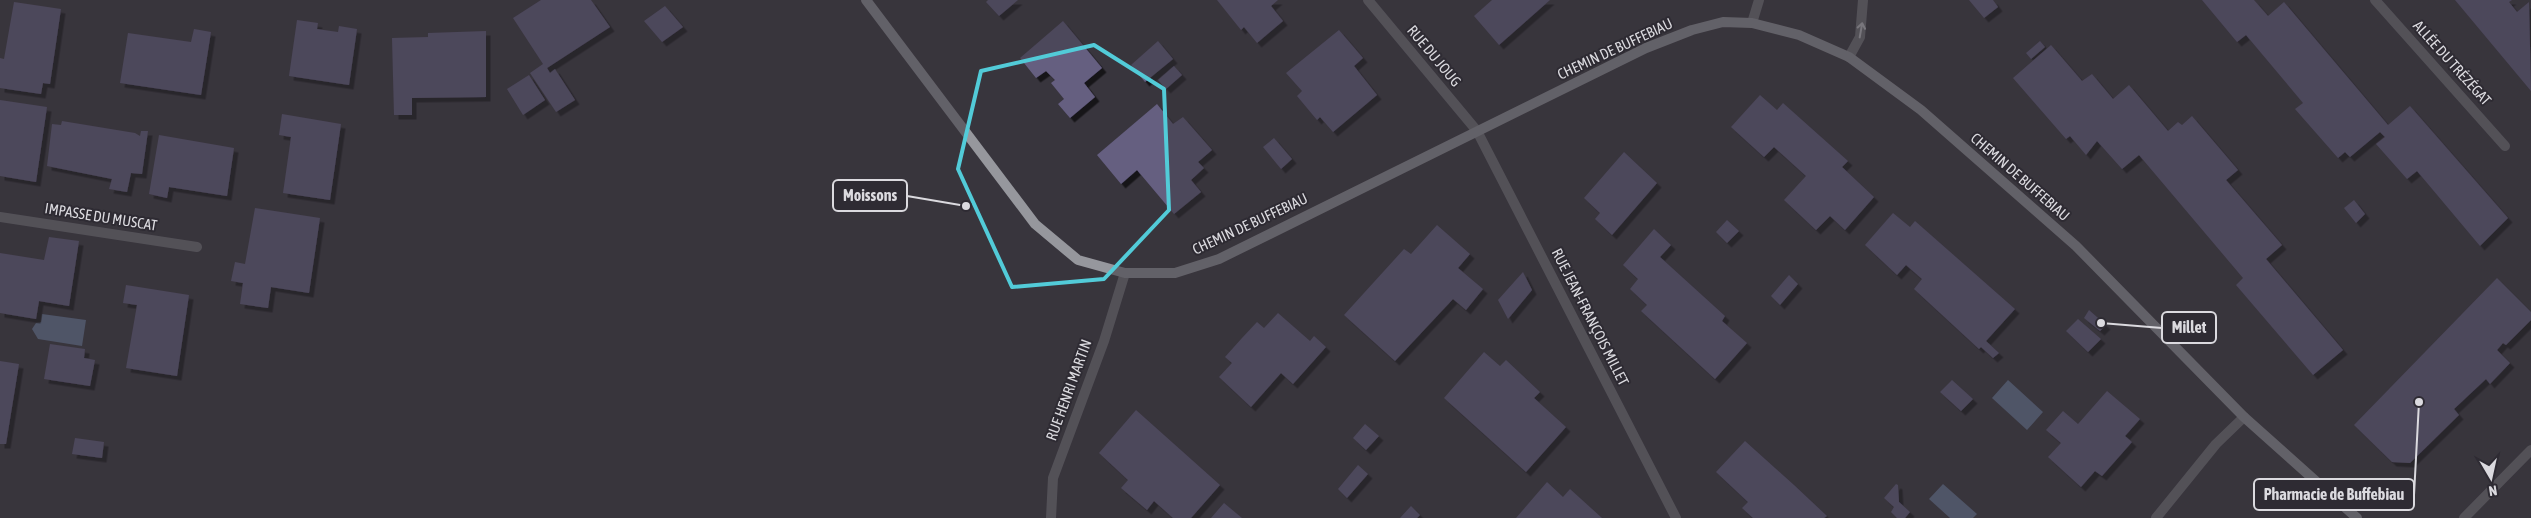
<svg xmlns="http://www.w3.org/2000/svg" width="2531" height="518" viewBox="0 0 2531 518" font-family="'Asap Condensed',sans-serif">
	<defs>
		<filter id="shadow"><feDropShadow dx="4.5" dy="4.5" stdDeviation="0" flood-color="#0009"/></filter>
	</defs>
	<rect width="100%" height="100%" fill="#38353d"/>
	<!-- water -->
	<path fill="#6a7c9c" d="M42,314l44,6 -4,26 -44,-7 -6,-10 4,-6 5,-1z
		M2008,380l35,32 -16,18 -35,-32z
		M1943,484l34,30 -4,4h-23l-21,-19z"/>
	<!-- building -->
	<path fill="#655e80" filter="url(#shadow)" d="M541,0h50l19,27 -63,41 3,5 5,-4 20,31 -19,12 -26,-39 13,-9 -30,-46z
		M988,0h30l-19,16 -13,-14z
		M1217,0h61l-7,6 12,15 -26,22 -13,-16 -3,3z
		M1492,0h58l-51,45 -25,-29z
		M1969,0h24l5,7 -14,11z
		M2202,0h52l14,16 16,-14 104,123 22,-19 98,112 -28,28 -63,-75 -10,8 -31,-35 9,-7 -5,-5 -30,25 -5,-5 -7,6 -43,-49 8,-6 -57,-68 -9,7z
		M2455,0h57l-3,2 8,10 12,-10 2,89z
		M14,2l47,7 -11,75 -7,-1 -2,11 -41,-6v-30l4,1z
		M665,6l18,21 -21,15 -18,-21z
		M297,20l21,3 -1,6 21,3 1,-6 18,3 -8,56 -60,-9z
		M1063,21l39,47 -18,15 11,14 -25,21 -12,-14 6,-5 -13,-16 4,-3 -9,-9 -10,7 -16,-20z
		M194,29l17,3 -10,63 -81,-12 8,-50 63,9z
		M1339,30l24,28 -9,8 23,29 -44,37 -13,-15 -3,3 -20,-24 5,-5 -16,-18z
		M486,31v66l-74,1v17h-18l-2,-77 36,-1v-4z
		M1158,41l15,18 -28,23 -14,-17z
		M2040,41l5,6 -14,12 -5,-6z
		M2051,45l31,36 10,-7 21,25 16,-14 39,46 10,-9 4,3 10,-9 46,54 -12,10 56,65 -16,14 77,91 -30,25 -77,-90 7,-7 -104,-123 -17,14 -25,-28 -11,14 -16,-19 -4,3 -53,-61z
		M1174,66l8,9 -16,14 -8,-9z
		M529,75l16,25 -22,15 -16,-26z
		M1760,95l17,15 6,-7 65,58 -6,6 32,30 -29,33 -15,-14 -14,14 -32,-30 22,-24 -32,-29 -10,10 -33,-30z
		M0,100l47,7 -11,75 -36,-6z
		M1157,104l16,20 10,-7 29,33 -14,12 6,6 -13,12 10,12 -27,22 -37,-44 -16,14 -24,-29z
		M282,114l59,10 -11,76 -47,-7 8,-56 -12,-2z
		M62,121l73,12 5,3 1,-5h7l-6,43 -11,-1 -4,19 -18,-3 3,-10 -65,-13 5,-42 9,1z
		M159,135l75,13 -7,48 -58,-9 -2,11 -18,-4z
		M1274,138l18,21 -11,10 -18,-22z
		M1624,152l33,31 -45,52 -17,-16 5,-6 -16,-15z
		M2354,200l11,14 -9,9 -12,-15z
		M255,208l65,10 -11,75 -38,-6 -3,21 -28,-4 3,-21 -12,-2 4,-19 10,2z
		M1893,213l17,14 5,-6 100,88 -29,32 13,12 -6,5 -12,-11 -2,2 -65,-60 8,-10 -16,-14 -9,10 -32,-30z
		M1727,220l12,11 -12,12 -11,-11z
		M1437,225l33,29 -12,14 25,21 -17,21 -13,-11 -58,62 -51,-46 60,-66 7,5z
		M1654,229l17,16 -11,12 65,59 -3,5 25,22 -32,36 -74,-68 6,-6 -17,-16 8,-10 -15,-14z
		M49,237l30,4 -10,65 -30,-5 -3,18 -36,-6v-60l44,7z
		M1523,272l9,18 -24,29 -10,-19z
		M1789,275l9,9 -18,21 -9,-9z
		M2497,278l34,34v8l-25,25 -3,-2 -6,7 13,13 -20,21 -4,-5 -32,30 5,6 -49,48 -18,-1 -38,-37z
		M126,285l63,10 -12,81 -51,-8 11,-63 -14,-2z
		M2089,310l17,15 -6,6 -16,-13z
		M1278,313l32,28 4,-5 12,11 -33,37 -12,-11 -30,34 -32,-30 13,-14 -7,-6 17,-19 15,-16 7,6z
		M2078,319l23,20 -13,13 -22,-21z
		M50,344l35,5 -1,9 11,2 -5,26 -46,-7z
		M1484,352l16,14 6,-6 34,32 -6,6 32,29 -40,45 -82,-74z
		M0,361l19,3 -13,80h-6z
		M1952,380l21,19 -12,12 -21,-19z
		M2107,391l33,28 -15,17 7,6 -30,34 -7,-5 -14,16 -33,-30 13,-14 -15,-13 17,-19 15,13z
		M1136,410l84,75 -29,33h-18l-19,-17 -7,9 -26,-22 7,-8 -29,-27z
		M1365,424l14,12 -13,14 -13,-12z
		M75,438l29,4 -2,16 -30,-4z
		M1745,441l49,44 33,31 -3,2h-71l-11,-10 6,-6 -32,-30z
		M1358,465l10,9 -21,24 -9,-9z
		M1547,482l16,15 7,-8 32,29h-86z
		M1896,484l2,1 1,17 11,10 -5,6h-8l-6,-6 3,-5 -10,-9z
		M1224,503l18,15h-31z
		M1411,506l9,9 -3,3h-17z"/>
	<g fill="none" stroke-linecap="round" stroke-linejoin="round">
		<!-- lane -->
		<path stroke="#747479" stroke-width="10" d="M0,217l197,30"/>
		<!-- street -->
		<path stroke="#747479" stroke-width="10" d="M1368,0l109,131 199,387
			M2375,0l130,146
			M1752,23l7,-23
			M1849,57l11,-20 3,-37
			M1051,518l2,-40 51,-137 21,-68
			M2156,518l60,-74 28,-27
			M2464,518l67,-68"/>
		<!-- secondary -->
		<path stroke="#96979d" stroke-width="10" d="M866,0l169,224 43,36 47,13h50l44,-14 427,-211 46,-18 31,-8 29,1 47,12 50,22 72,53 155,136 168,171 113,101"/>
	</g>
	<!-- one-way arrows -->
	<defs><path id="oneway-shaft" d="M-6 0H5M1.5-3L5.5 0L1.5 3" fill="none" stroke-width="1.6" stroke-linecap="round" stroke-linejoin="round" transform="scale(1.25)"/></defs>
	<use stroke="#c6c6cb" href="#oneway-shaft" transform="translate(1861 30) rotate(-80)"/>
	<!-- marked area -->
	<path d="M0 0H2531V518H0ZM1094,45l70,44 5,121 -65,69 -92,8 -54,-118 23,-98z" fill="#38353d" fill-opacity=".55" fill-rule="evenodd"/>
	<path fill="none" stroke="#52cbd8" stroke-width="4" stroke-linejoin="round" d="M1094,45l70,44 5,121 -65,69 -92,8 -54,-118 23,-98z"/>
	<g text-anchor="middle" stroke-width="4" stroke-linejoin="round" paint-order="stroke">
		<!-- street labels -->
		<g font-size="15" fill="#dbdadf" stroke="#2e2b33">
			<text transform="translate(1615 49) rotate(-25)" y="5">CHEMIN DE BUFFEBIAU</text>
			<text transform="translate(1434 56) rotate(50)" y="5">RUE DU JOUG</text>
			<text transform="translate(2452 63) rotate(48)" y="5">ALLÉE DU TRÉZÉGAT</text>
			<text transform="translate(2020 177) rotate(41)" y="5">CHEMIN DE BUFFEBIAU</text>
			<text transform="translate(101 217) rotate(9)" y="5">IMPASSE DU MUSCAT</text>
			<text transform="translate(1250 224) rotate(-25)" y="5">CHEMIN DE BUFFEBIAU</text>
			<text transform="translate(1590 317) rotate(63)" y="5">RUE JEAN-FRANÇOIS MILLET</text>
			<text transform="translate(1069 390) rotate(-70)" y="5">RUE HENRI MARTIN</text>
		</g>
	</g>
	<!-- callouts -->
	<path fill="none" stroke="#dbdadf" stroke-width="2" d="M966 206L907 196M2101 323L2162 328M2419 402L2414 495"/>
	<g fill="#dbdadf" stroke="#2e2b33" stroke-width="2">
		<circle cx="966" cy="206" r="5"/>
		<circle cx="2101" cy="323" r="5"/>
		<circle cx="2419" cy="402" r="5"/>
	</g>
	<g fill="#2e2b33" stroke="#dbdadf" stroke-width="2">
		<rect x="833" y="180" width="74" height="31" rx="5"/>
		<rect x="2162" y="312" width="54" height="31" rx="5"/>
		<rect x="2254" y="479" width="160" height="31" rx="5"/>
	</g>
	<g font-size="16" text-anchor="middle" font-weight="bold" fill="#dbdadf">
		<text x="870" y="201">Moissons</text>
		<text x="2189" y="333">Millet</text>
		<text x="2334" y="500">Pharmacie de Buffebiau</text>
	</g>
	<!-- north arrow -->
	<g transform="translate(2491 478) rotate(171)" stroke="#2e2b33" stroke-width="4" paint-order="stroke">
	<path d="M0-4L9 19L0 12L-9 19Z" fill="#dbdadf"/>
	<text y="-8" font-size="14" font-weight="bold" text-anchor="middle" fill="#dbdadf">N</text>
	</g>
</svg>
